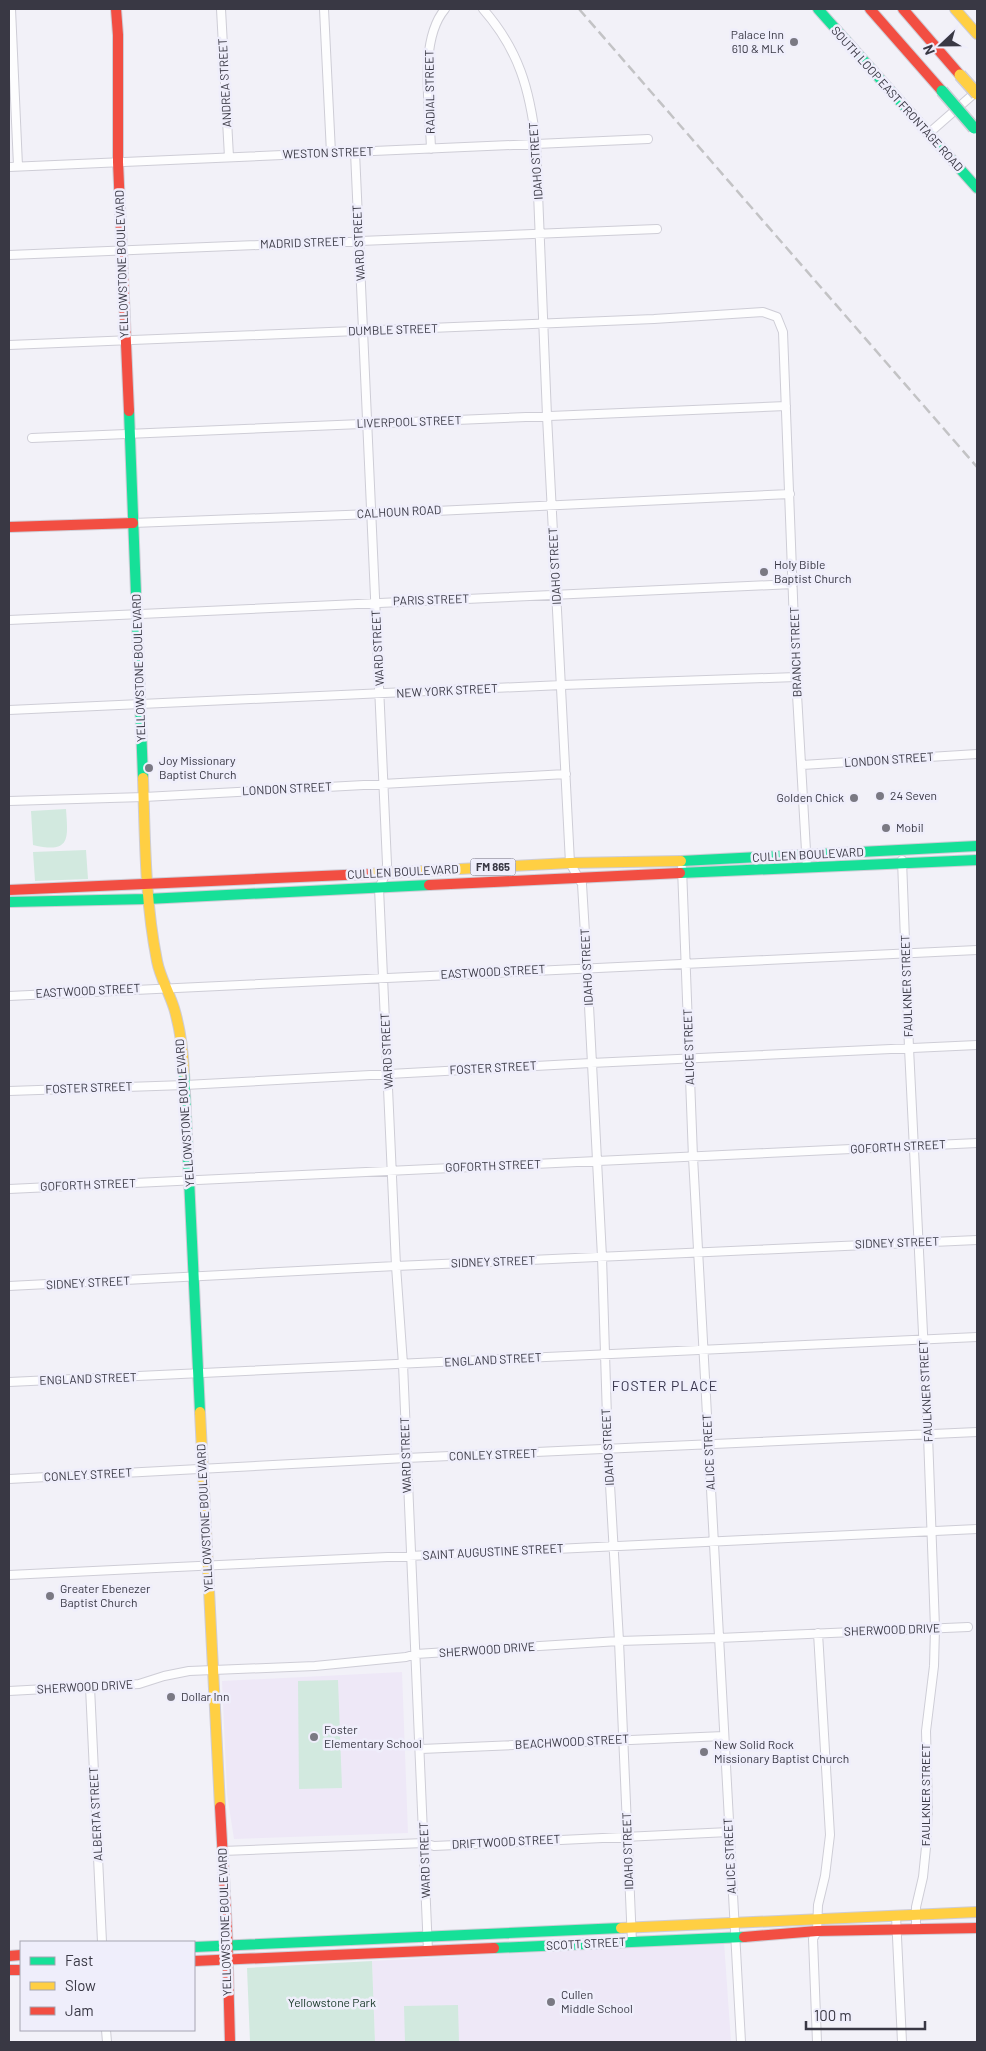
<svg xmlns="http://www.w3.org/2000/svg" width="986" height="2051" viewBox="0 0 986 2051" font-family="Barlow,sans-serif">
	<rect width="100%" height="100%" fill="#f2f1f8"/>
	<!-- education -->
	<path fill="#eee8f7" d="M402,1672l6,161 -174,6 -7,-45 -5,-113z
		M724,1942l7,100h-356l-3,-81z"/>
	<!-- green -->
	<path fill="#d2e9df" d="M66,809c2,30 5,45 -33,36l-2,-34z
		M86,850l2,29 -53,2 -2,-29z
		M338,1680l4,108 -43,1 -1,-108z
		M372,1961l3,81h-125l-3,-74z
		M458,2005l1,37h-54l-1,-36z"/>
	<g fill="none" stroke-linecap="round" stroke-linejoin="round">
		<defs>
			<path id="street" d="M11,9l7,157
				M221,9l8,148
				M324,9l7,144
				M483,9c36,41 47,81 53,134l11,273 23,447 12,21 5,83 15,290 6,193 11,191 13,301
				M928,134l49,-43
				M431,149c-1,-41 -13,-108 14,-140
				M355,152l32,712 -1,9 -7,15 17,378 7,98 25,587
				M9,167l639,-28
				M9,255l648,-26
				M9,345l645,-26 109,-7 14,5 6,15 13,345 11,191
				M32,438l754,-32
				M133,523l239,-9 418,-20
				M9,620l784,-36
				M9,710l553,-25 234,-8
				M802,765l175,-11
				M9,801l135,-4 422,-23
				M902,860l7,188 19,387 7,193 -1,38 -8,65 2,78 -2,38 -3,30 -7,30v23
				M682,868l11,289 48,885
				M9,996l968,-46
				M9,1091l176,-6 406,-22 386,-18
				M9,1189l968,-46
				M9,1286l387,-20 581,-26
				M9,1382l968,-45
				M9,1479l397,-21 571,-26
				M9,1575l968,-46
				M90,1687l12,255
				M9,1691l130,-7 25,-8 25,-5 126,-5 91,-9 10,-3 203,-13 100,-3 249,-11
				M421,1749l303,-13
				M222,1851l202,-8 10,3 295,-14
				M896,1916l6,126
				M106,2030l1,12
				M817,2042l-4,-103 4,-8 1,-26 7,-29 5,-41 -12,-202"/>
			<path id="fast" d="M818,9l159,179
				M129,411l14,367
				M681,861l296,-15
				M680,873l297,-13
				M9,902l138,-3 282,-14
				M184,1072l16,340
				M194,1947l427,-19
				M494,1948l250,-11"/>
			<path id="slow" d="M955,9l22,25
				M143,778c2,61 2,123 14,183 3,16 12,31 17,47 6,20 9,43 10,64
				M367,874l203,-11 111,-2
				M200,1412l20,395
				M621,1928l356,-16"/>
			<path id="jam" d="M116,9l2,26v127l11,249
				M870,9l72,82
				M903,9l57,66
				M9,527l124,-4
				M429,885l251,-12
				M9,890l358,-16
				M220,1807l7,123 3,112
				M744,1937l73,-6 160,-3
				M9,1956l12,-1
				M194,1961l300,-13
				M9,1970h12"/>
		</defs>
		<!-- street casing -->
		<use href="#street" stroke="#cecdd6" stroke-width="10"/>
		<!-- fast casing -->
		<use href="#fast" stroke="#cecdd6" stroke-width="12"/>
		<!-- slow casing -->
		<use href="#slow" stroke="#cecdd6" stroke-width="12"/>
		<!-- jam casing -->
		<use href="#jam" stroke="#cecdd6" stroke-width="12"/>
		<!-- street -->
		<use href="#street" stroke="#fdfdfe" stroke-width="8"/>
		<!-- fast -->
		<use href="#fast" stroke="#16e098" stroke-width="10"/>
		<!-- slow -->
		<use href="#slow" stroke="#ffcf43" stroke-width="10"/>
		<!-- jam -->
		<use href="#jam" stroke="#f24e42" stroke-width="10"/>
		<!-- rail -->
		<path stroke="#c3c3c5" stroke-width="2.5" stroke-dasharray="10 5" stroke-linecap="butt" d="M579,9l398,458"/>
		<defs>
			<path id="fast-bridge" d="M942,91l32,37"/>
			<path id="slow-bridge" d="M960,75l17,19"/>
		</defs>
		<!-- fast-bridge casing -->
		<use href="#fast-bridge" stroke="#cecdd6" stroke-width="14" stroke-linecap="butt"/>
		<!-- slow-bridge casing -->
		<use href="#slow-bridge" stroke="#cecdd6" stroke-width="14" stroke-linecap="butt"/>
		<!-- fast-bridge -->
		<use href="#fast-bridge" stroke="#16e098" stroke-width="11"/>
		<!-- slow-bridge -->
		<use href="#slow-bridge" stroke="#ffcf43" stroke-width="11"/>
	</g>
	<!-- markers -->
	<g fill="#7a7983" stroke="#efeefb" stroke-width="2">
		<circle cx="794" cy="42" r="5"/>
		<circle cx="764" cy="572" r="5"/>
		<circle cx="149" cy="768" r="5"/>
		<circle cx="880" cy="796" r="5"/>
		<circle cx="854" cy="798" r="5"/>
		<circle cx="886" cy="828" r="5"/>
		<circle cx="50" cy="1596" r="5"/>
		<circle cx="171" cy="1697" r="5"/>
		<circle cx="314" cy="1737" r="5"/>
		<circle cx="704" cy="1752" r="5"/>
		<circle cx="551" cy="2002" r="5"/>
	</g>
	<g text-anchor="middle" stroke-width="5" stroke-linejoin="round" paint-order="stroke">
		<!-- shield labels -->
		<rect fill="#efeefb" stroke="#706f7b" stroke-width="1" x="470.5" y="858.5" width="45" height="17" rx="4"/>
		<g font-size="11" font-weight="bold" fill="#393844">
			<text x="493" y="871">FM 865</text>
		</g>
		<!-- poi labels -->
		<g font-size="12" fill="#393844" stroke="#efeefb" text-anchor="start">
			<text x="784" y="39" text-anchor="end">Palace Inn<tspan x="784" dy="14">610 &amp; MLK</tspan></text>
			<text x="774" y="569">Holy Bible<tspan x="774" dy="14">Baptist Church</tspan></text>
			<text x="159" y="765">Joy Missionary<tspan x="159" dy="14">Baptist Church</tspan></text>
			<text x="890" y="800">24 Seven</text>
			<text x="844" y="802" text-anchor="end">Golden Chick</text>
			<text x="896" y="832">Mobil</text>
			<text x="60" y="1593">Greater Ebenezer<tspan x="60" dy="14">Baptist Church</tspan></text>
			<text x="181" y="1701">Dollar Inn</text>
			<text x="324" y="1734">Foster<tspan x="324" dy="14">Elementary School</tspan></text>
			<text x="714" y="1749">New Solid Rock<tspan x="714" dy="14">Missionary Baptist Church</tspan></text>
			<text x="561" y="1999">Cullen<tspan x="561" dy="14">Middle School</tspan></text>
		</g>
		<!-- street labels -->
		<g font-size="12" fill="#393844" stroke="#efeefb">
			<text transform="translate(225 83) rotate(-93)" y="4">ANDREA STREET</text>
			<text transform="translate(430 92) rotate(-91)" y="4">RADIAL STREET</text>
			<text transform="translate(897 99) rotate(48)" y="4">SOUTH LOOP EAST FRONTAGE ROAD</text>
			<text transform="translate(328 153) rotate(-2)" y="4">WESTON STREET</text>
			<text transform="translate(536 161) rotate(-94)" y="4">IDAHO STREET</text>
			<text transform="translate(303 243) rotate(-2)" y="4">MADRID STREET</text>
			<text transform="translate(359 243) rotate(-93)" y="4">WARD STREET</text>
			<text transform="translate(122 264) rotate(-92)" y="4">YELLOWSTONE BOULEVARD</text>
			<text transform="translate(393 330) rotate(-2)" y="4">DUMBLE STREET</text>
			<text transform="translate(409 422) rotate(-2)" y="4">LIVERPOOL STREET</text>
			<text transform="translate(399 512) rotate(-3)" y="4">CALHOUN ROAD</text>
			<text transform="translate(555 566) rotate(-93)" y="4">IDAHO STREET</text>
			<text transform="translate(431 600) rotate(-2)" y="4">PARIS STREET</text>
			<text transform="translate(378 648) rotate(-93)" y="4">WARD STREET</text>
			<text transform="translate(796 652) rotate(-92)" y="4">BRANCH STREET</text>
			<text transform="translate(139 668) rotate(-92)" y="4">YELLOWSTONE BOULEVARD</text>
			<text transform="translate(447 691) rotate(-3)" y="4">NEW YORK STREET</text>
			<text transform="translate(889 760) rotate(-4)" y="4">LONDON STREET</text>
			<text transform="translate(287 789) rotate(-3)" y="4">LONDON STREET</text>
			<text transform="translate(808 855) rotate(-3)" y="4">CULLEN BOULEVARD</text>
			<text transform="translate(403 872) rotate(-3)" y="4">CULLEN BOULEVARD</text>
			<text transform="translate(587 967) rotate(-93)" y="4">IDAHO STREET</text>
			<text transform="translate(493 972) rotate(-3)" y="4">EASTWOOD STREET</text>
			<text transform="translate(907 986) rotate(-92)" y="4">FAULKNER STREET</text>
			<text transform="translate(88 991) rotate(-3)" y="4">EASTWOOD STREET</text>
			<text transform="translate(689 1047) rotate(-92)" y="4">ALICE STREET</text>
			<text transform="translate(387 1051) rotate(-93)" y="4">WARD STREET</text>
			<text transform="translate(493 1068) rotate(-3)" y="4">FOSTER STREET</text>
			<text transform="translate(89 1088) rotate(-2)" y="4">FOSTER STREET</text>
			<text transform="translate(185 1113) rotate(-94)" y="4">YELLOWSTONE BOULEVARD</text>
			<text transform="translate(898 1147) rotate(-3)" y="4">GOFORTH STREET</text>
			<text transform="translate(493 1166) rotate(-2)" y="4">GOFORTH STREET</text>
			<text transform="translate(88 1185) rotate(-2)" y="4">GOFORTH STREET</text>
			<text transform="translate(897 1243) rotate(-2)" y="4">SIDNEY STREET</text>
			<text transform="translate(493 1262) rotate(-2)" y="4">SIDNEY STREET</text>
			<text transform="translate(88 1283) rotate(-3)" y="4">SIDNEY STREET</text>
			<text transform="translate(493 1360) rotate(-3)" y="4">ENGLAND STREET</text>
			<text transform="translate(88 1379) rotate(-2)" y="4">ENGLAND STREET</text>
			<text transform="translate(926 1391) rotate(-93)" y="4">FAULKNER STREET</text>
			<text transform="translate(608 1447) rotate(-93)" y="4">IDAHO STREET</text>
			<text transform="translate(709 1452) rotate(-93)" y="4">ALICE STREET</text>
			<text transform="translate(406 1455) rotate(-92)" y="4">WARD STREET</text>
			<text transform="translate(493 1455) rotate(-2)" y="4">CONLEY STREET</text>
			<text transform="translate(88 1475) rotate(-3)" y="4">CONLEY STREET</text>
			<text transform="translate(205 1518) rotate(-93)" y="4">YELLOWSTONE BOULEVARD</text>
			<text transform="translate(493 1552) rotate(-3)" y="4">SAINT AUGUSTINE STREET</text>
			<text transform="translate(892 1630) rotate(-2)" y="4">SHERWOOD DRIVE</text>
			<text transform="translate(487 1650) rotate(-4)" y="4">SHERWOOD DRIVE</text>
			<text transform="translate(85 1687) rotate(-3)" y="4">SHERWOOD DRIVE</text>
			<text transform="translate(572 1742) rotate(-3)" y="4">BEACHWOOD STREET</text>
			<text transform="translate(926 1795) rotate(-90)" y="4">FAULKNER STREET</text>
			<text transform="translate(96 1814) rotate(-93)" y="4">ALBERTA STREET</text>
			<text transform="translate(506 1842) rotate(-3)" y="4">DRIFTWOOD STREET</text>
			<text transform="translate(628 1851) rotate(-92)" y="4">IDAHO STREET</text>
			<text transform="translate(730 1856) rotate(-93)" y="4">ALICE STREET</text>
			<text transform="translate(425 1860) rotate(-92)" y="4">WARD STREET</text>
			<text transform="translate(225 1922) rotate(-92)" y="4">YELLOWSTONE BOULEVARD</text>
			<text transform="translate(586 1944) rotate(-3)" y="4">SCOTT STREET</text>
		</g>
		<!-- park labels -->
		<g font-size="12" fill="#163626" stroke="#efeefb">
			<text x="332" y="2007">Yellowstone Park</text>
		</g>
		<!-- neighbourhood labels -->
		<g font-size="14" letter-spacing="1" fill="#353249" stroke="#efeefb">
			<text x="665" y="1391">FOSTER PLACE</text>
		</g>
	</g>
	<!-- border -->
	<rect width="986" height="2051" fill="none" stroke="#393844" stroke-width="20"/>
	<!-- legend -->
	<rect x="20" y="1941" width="175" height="90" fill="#efeefb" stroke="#a6a5b2"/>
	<rect x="30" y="1957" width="25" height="8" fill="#16e098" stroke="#a6a5b2"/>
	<text x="65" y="1966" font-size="15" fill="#393844">Fast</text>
	<rect x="30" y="1982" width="25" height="8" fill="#ffcf43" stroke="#a6a5b2"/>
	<text x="65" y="1991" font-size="15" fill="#393844">Slow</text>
	<rect x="30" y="2007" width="25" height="8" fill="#f24e42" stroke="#a6a5b2"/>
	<text x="65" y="2016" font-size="15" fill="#393844">Jam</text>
	<!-- north arrow -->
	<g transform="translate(941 45) rotate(248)" stroke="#efeefb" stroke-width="4" paint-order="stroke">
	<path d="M0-4L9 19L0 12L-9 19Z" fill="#393844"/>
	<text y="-8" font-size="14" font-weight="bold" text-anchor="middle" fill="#393844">N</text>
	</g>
	<!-- scale -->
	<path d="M806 2021v8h119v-8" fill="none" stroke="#393844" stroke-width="2.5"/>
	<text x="814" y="2021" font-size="15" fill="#393844" stroke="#efeefb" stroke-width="4" paint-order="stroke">100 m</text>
</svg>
